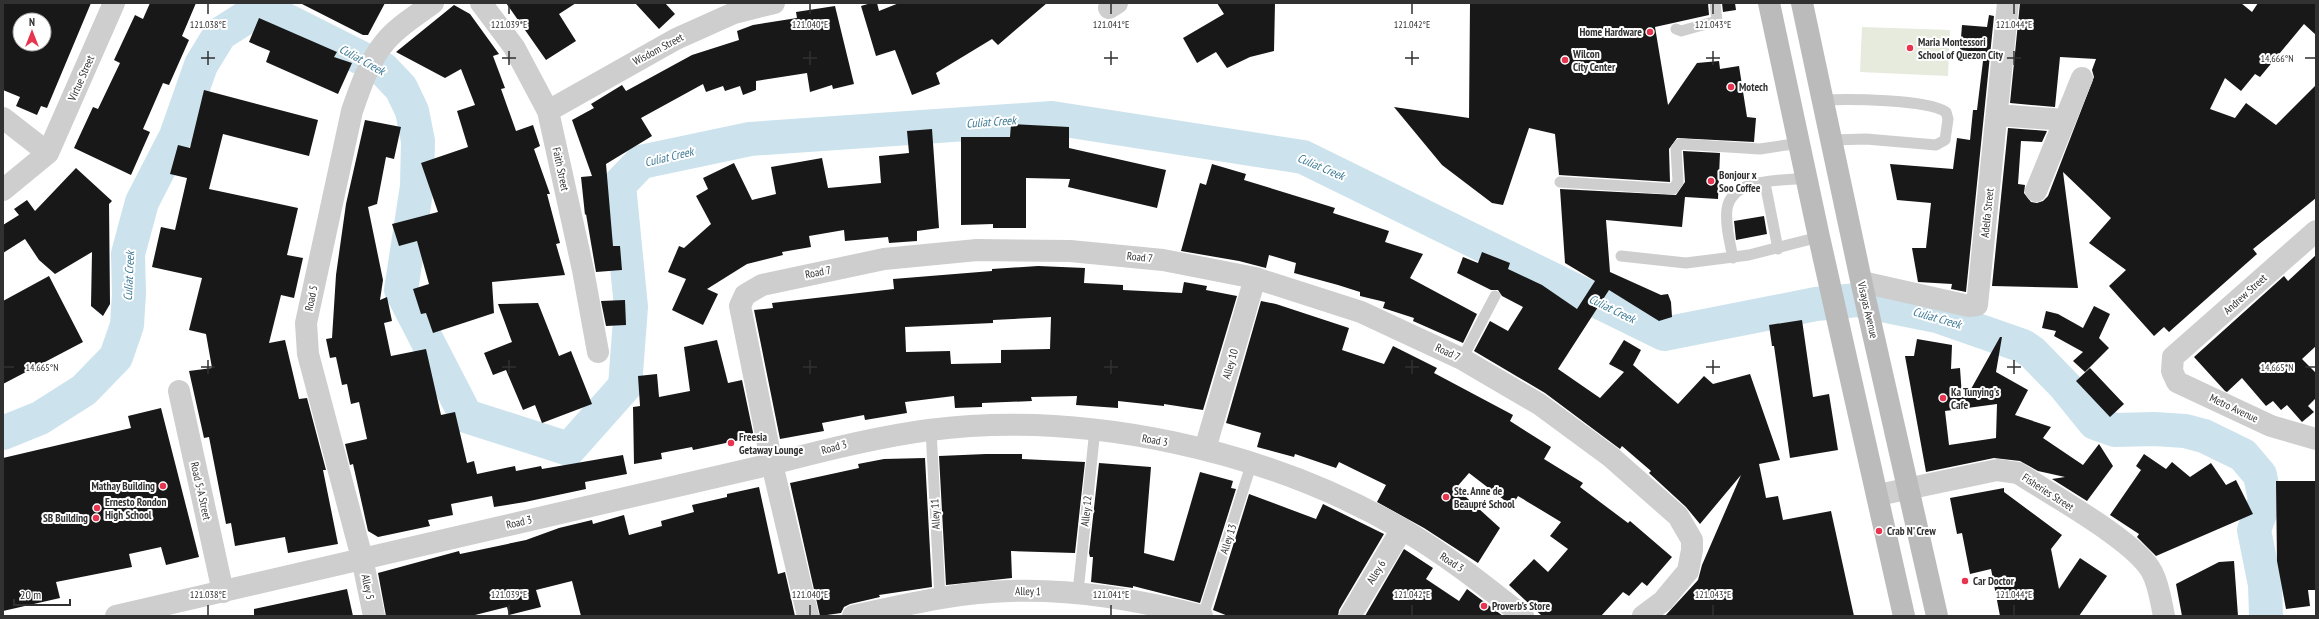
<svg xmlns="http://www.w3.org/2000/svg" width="2319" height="619" viewBox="0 0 2319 619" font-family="'PT Sans Narrow',sans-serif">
	<rect width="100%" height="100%" fill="#fff"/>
	<!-- green -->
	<path fill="#e6ebdd" d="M1862,27l88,3 -2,46 -88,-4z"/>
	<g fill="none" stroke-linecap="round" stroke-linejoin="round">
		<!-- river -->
		<path stroke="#cce3ed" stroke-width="34" d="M3,433l37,-15 44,-28 32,-33 11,-32 2,-31 -1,-40 14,-52 34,-66 25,-71 19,-31 28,-18 28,-1 107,54 18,19 11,23 6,30 -1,45 -16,104 65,126 103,33 56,-63 6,-79 -12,-122 22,-23 109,-23 302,-21 251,39 361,177 152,-30 41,-4 80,16 86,30 10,7 32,33 30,37 20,7 39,-1 31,2 19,5 39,19 17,20 5,25 -11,30 11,55 1,31"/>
	</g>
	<!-- building -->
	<path fill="#181818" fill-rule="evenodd" d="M3,3h88l-44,105 -6,-2 -4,9 -21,-9 4,-9 -17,-7zM20,20h24v24h-24z
		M150,3h46l-14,33 7,4 -20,45 -6,-2 -20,46 7,3 -19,43 -57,-27 19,-41 5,2 22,-46 -6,-3 21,-45 8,4z
		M300,3h85l-17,32h-5z
		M506,3h70l-17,11 17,27 -30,19z
		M635,3h30l10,11 -16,15z
		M871,3h6l2,8 20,-8h148l-49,42 -6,-6 -56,34 4,11 -28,11 -17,-45 -19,6 -15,-50z
		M1217,3h58l-1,48 -24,6 -23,11 -11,-16 -19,11 -14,-25 41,-24z
		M1470,3h238l1,12 -54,12 13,78 29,-42 22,-2 1,8 19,-3 8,51 9,1 -2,24 -77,-4 -8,11 1,33 -111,-7 -4,-41 -26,-6 -26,77 -11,-2 -50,-38 -48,-58 75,11z
		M1722,3h13l1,7 -13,2z
		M2020,3h221l11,9 6,-9h58v32l-12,-11 -44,53 -5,-3 -14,17 -16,-13 -15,31 25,9 11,-15 30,22 40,-40v113l-63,51 4,5 -88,78 -5,-5 -10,9 -45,-50 17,-16 -37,-27 22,-25 -48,-46 15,116 -86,-2 16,-158 39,3 -5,11 -21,-1 -3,43 7,1 -1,8 7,9 6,1 6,-2 5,-5 46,-119 -2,-7 4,-11 -36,-2 -5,50 -45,-4z
		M454,5l16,9 29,40 -6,2 12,32 -4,1 15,42 17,-6 7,21 -6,3 16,45h-3l13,49 -4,1 9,31 -73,7 2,31 -61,20 -7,-20 -5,1 -8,-25 16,-5 -12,-43 -18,5 -7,-22 46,-12 -17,-49 47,-16 -11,-36 18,-6 -14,-36 -16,9 -49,-26z
		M835,6l19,78 -21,5 -1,-4 -22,7 -3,-19 -51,8v9l-13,5 -3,-9 -15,5 -2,-5 -17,6 -3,-8 -62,34 11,18 -46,28 7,82h7l2,24 -26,2 -10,-58 -1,1 -4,-38 11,-1 -20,-56 22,-12 -3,-4 31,-19 4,6 66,-36 47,-15 -2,-9 16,-6 44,-7 -1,-6z
		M1989,15l5,1 -28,276 -15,-3 1,-5 -34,-2 -6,-34h14l5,-45 -34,-3 -7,-36 63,5 4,-31 13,2 3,-30h4l7,-57 -24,-3 2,-25 25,2z
		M259,18l78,34 -3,5 18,6 -14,31 -72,-32 4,-11 -21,-9z
		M204,90l114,30 -9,36 -86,-22 -14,55 89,19 -11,47 16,3 -9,40 -13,-3 -12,48 16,-3 14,59 8,-1 19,72h-3l15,74 -50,9 -3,-16 -50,9 -4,-23 -5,1 -17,-87 -5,1 -15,-67 23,-3 -6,-34 -17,-4 13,-52 -50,-11 9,-40 14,3 12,-52 -17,-4 8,-29 12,3z
		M365,120l36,7 -7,32 -8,-2 -9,47 -9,3 15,73 -3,20 7,-3 5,24 -8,2 7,33 35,-7 15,66 14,-3 12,51 7,-2 3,13 38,-8 1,5 25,-5 1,3 81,-14 4,19 -42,8 1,7 -61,13 -31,5 -2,-11 -41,8 2,11 -25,5 2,6 -52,11 -10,-6 -15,-67 -3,1 -5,-21 22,-5 -8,-37 -8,2 -4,-20 -5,1 -6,-28 -6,1 -4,-19 6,-1 4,-63 10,-71z
		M1011,124l58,3v21l97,22 -9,38 -89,-21 2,-8 -44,-1v50h-33v-4l-32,1v-88h49z
		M932,129l7,99 -22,3v10l-28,2 -1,-6 -43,4 -1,-11 -35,6 2,11 -29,5 1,3 -36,9 -40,25 11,5 -15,31 -31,-15 14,-31 -18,-7 11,-26 5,2 27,-24 -15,-28 12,-7 -5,-11 31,-15 18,37 24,-6 -5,-27 51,-9 6,30 53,-5 -2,-27 30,-3 -2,-22z
		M1683,151l37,2 -2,46 -33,-2 -3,30 -76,-7 4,52 51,23 7,-1 3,8 1,15 -13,4 -50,-31 -51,79 42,29 24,-26 -15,-8 15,-24 17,10 -8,15 45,39 26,-28 9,8 37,-10 30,86 -21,4 7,34 12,-2 5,24 48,-9 23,105h-189l33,-36 4,-15 39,-90 -41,49 -14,-17 -37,-34 2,-2 -29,-25 -2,3 -75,-56 -71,-42 16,-30 18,10 15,-24 -21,-11 -4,-6h-7l-34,-17 6,-16 15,6 4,-11 28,11 -2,6 34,16 35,24 18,-28 -30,-18 -5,-74 116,6 9,-13z
		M1212,164l34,10 -2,6 91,28 -2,5 56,18 -4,11 38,12 -13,24 67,36 -14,29 -50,-22 1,-3 -31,-10 2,-6 -25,-6v-4l-22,-7 -44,-12 2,-10 -27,-8 -3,13 -27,-7 -58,-10 19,-68 6,2z
		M76,168l36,33 -3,3 1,100 -7,12 -12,-10 1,-54 -37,22 -16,-14 -14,-21 -22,14v-28l16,-10 -5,-6 13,-9 8,11z
		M1764,216l3,18 -31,6 -2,-19z
		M2316,255v91l-14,13 14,14v25l-8,8 6,6 -12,10 -15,-17 -6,5 -8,-9 -7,5 -24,-28 -15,14 -2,-1 -31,-34 90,-81 4,5z
		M1038,266l47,2 -1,15 39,2v5l59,3 2,-11 23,4 -1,4 31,6 -34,114 -39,-6v2l-46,-5v7l-42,-3 1,-9 -46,1 1,4 -50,2v4l-27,1 -1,-12 -49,6 2,11 -42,7 -1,-5 -42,8 2,8 -44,8 -26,-129 19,-2 -1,-5 122,-14 -1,-10 99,-8v-2zM1051,317l-1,32 -49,1v13l-50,1 -1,-13 -44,1 -1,-25 88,-4v-3z
		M49,276l34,66 -80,42v-83z
		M625,300l1,25 -20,1 -5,-25z
		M1261,301l15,3 73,24 -7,22 42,14 9,-18 44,22 -3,5 79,42 -3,6 41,26 -7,12 39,24 -3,4 48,36 2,-2 42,36 -25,29 -5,-4 -13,14 -6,-4 -22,24h-59l-33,-31 25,-26 14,13 20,-23 -18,-13 11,-14 -43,-26 -6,10 -43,-33 -13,15 44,40 -22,35 -54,-35 -47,-26 9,-17 -47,-23 -3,6 -41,-14 -1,3 -37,-10 4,-14 -35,-10z
		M538,303l21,53 12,-5 21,53 -50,19 -7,-18 -12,5 -17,-40 -13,5 -9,-22 28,-11 -14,-38z
		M2094,306l16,8 -11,24 10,10 -24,24 -12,-11 10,-9 -29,-16 2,-5 -14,-3 4,-17 12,3 25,14z
		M1802,320l11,77 16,-3 9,56 -48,8 -16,-112h-2l-3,-21z
		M2000,337h2l-6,35 32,18 -13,25 36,12 -8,11 40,27 16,-21 14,22 -26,35 -35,-22 13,-2 -27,-6 -18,-10 -26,-3 -68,14 -21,-116h9l3,-17 35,6 -1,24 9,-1 2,29 4,1zM1997,404l-1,34 -47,7 -4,-34z
		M717,340l11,43 14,-3 12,57 -61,13 -1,-3 -31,6 1,6 -28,5 -1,-57 7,-1 -2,-30 19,-2 2,23 31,-6 -6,-44z
		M2090,368l34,36 -14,13 -34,-36z
		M161,408l38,149 -33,8 -5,-18 -32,7 3,13 -76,15 4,16 -57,13v-153l128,-30 -3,-12z
		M986,454h36v5l63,3 -10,91 -64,-2 1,27 -66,7 -7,-129z
		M2144,454l22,15 6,-7 18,15 21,-14 15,22 10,-5 17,34 -97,42 -19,-19 2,-3 -29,-19 31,-45 -5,-4z
		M925,458l7,129 -53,8 1,2 -30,7 -6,3 -3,6 -21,3 -30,-133 69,-15 -1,-4 26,-5z
		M1099,463l52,4 -7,86 30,8 26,-89 33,9 -2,7 5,1 -36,114 -67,-17v2l-42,-6 2,-25h-3l-1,-4z
		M2276,481h40v109h-8l2,16 -24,3 -9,-48z
		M759,487l19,87 7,-2 10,44h-214l-9,-35 -36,9 5,17 -32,8 -2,-8 -36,9h-85l-8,-43 81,-22 1,3 66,-14 33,-12 33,-8 1,4 31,-9 5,20 33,-9 -1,-5 33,-9 -2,-7 35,-8v-3z
		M2004,488v4l58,43 -11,14 8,40 21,-31 27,18 -28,40h-79l-9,-47 -21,5 -8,-41 -5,1 -7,-36z
		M1249,494l67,25 7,-15 61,30 -45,76 -1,6h-110l-15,-6z
		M1404,549l29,19 -7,11 33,22 8,-12 36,27h-138z
		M2234,561l4,55h-56l-6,-32 43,-22z
		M347,589l6,27h-99v-7z"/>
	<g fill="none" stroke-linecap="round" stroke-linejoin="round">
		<!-- service -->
		<path stroke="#cecece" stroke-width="11" d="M1676,29l5,2 36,-10 -2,-18
			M1822,100c27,-1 104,-1 124,12l2,7 -3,21 -9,5 -70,-6 -35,1
			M1560,182l113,7 5,-7 -2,-33 4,-5 80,5 40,-6
			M1765,183l13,66
			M1621,256l65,7 63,-8 70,-18
			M1733,258c-3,-15 -8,-33 -6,-49 5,-32 55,-28 80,-31
			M1462,359l33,-63
			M931,430l9,168
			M1078,592l17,-163
			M1203,616l49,-154"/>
		<!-- minor -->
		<path stroke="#cecece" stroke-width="22" d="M481,3l33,44 34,64 35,159 15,82
			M1109,8l8,-5
			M548,111l128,-72 58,-26 40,-10
			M1998,115l66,5
			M3,118l45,35
			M3,190l45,-37 66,-150
			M2036,191l46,-113
			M2316,231l-143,126 -1,14 5,11 94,44 45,13
			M1862,282l107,24 8,-1 31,-302
			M179,391l44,201
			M1205,449l50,-171
			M362,558l12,58
			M808,616l-36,-152 -32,-158 5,-11 17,-10 122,-26 93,-9 93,1 93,9 92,18 106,34 101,47 77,45 72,53 67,59 14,24v10l-4,21 -25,30 -20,15
			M853,616c52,-11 104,-24 157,-25 67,-2 128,9 192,25
			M1350,616l52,-87"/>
		<!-- tertiary -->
		<path stroke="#cecece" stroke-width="22" d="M1878,495l119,-25 21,3c32,21 118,68 134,99 7,13 9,30 12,44
			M362,558l-54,-204 -2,-31 46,-212c8,-23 17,-50 33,-69 13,-16 32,-27 48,-39
			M116,616l656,-152c52,-14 104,-27 157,-34 156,-20 338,20 473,99 43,25 82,56 121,87"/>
		<!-- secondary -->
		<path stroke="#bbb" stroke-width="22" d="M1769,3l50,234 85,379
			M1802,3l60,282 75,331"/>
	</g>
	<!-- ticks -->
	<path fill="none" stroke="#313131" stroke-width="1.5" d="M208,4v10M509,4v10M810,4v10M1111,4v10M1412,4v10M1713,4v10M2014,4v10M208,51v14M509,51v14M810,51v14M1111,51v14M1412,51v14M1713,51v14M2014,51v14M201,58h14M502,58h14M803,58h14M1104,58h14M1405,58h14M1706,58h14M2007,58h14M2305,58h10M208,360v14M509,360v14M810,360v14M1111,360v14M1412,360v14M1713,360v14M2014,360v14M4,367h10M201,367h14M502,367h14M803,367h14M1104,367h14M1405,367h14M1706,367h14M2007,367h14M2305,367h10M208,605v10M509,605v10M810,605v10M1111,605v10M1412,605v10M1713,605v10M2014,605v10"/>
	<!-- markers -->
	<g fill="#e73550" stroke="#fff" stroke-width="1.5">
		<circle cx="1650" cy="32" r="4"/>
		<circle cx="1910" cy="48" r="4"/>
		<circle cx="1565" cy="60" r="4"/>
		<circle cx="1731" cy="87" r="4"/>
		<circle cx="1711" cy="181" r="4"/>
		<circle cx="1943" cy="398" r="4"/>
		<circle cx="731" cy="443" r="4"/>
		<circle cx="163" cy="486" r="4"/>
		<circle cx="1446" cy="497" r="4"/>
		<circle cx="97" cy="508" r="4"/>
		<circle cx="96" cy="518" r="4"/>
		<circle cx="1879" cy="531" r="4"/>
		<circle cx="1965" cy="581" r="4"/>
		<circle cx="1484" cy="606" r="4"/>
	</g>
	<g text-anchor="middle" stroke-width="4" stroke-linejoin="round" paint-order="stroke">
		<!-- poi labels -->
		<g font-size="11" font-weight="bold" fill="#313131" stroke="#fff" text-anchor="start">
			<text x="1642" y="36" text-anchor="end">Home Hardware</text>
			<text x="1918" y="46">Maria Montessori<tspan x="1918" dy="13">School of Quezon City</tspan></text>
			<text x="1573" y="58">Wilcon<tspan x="1573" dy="13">City Center</tspan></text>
			<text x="1739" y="91">Motech</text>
			<text x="1719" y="179">Bonjour x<tspan x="1719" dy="13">Soo Coffee</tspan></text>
			<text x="1951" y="396">Ka Tunying's<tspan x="1951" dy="13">Cafe</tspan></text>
			<text x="739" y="441">Freesia<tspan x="739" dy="13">Getaway Lounge</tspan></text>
			<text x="155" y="490" text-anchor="end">Mathay Building</text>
			<text x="1454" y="495">Ste. Anne de<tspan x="1454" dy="13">Beaupré School</tspan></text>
			<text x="105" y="506">Ernesto Rondon<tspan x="105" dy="13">High School</tspan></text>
			<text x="88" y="522" text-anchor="end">SB Building</text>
			<text x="1887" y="535">Crab N' Crew</text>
			<text x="1973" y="585">Car Doctor</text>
			<text x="1492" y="610">Proverb's Store</text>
		</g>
		<!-- street labels -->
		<g font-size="11" fill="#313131" stroke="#fff">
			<text transform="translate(658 49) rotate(-28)" y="4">Wisdom Street</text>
			<text transform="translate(81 78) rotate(-66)" y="4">Virtue Street</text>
			<text transform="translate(561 169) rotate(78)" y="4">Faith Street</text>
			<text transform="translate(1987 213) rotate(-84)" y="4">Adelfa Street</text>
			<text transform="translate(1140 257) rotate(6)" y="4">Road 7</text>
			<text transform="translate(818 272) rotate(-11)" y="4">Road 7</text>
			<text transform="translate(2245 294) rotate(-42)" y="4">Andrew Street</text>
			<text transform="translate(311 298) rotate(-78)" y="4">Road 5</text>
			<text transform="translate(1868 310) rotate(77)" y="4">Visayas Avenue</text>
			<text transform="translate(1448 352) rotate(25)" y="4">Road 7</text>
			<text transform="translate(1230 364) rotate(-74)" y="4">Alley 10</text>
			<text transform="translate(2234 408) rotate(25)" y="4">Metro Avenue</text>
			<text transform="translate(1155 440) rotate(10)" y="4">Road 3</text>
			<text transform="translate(834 447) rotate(-15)" y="4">Road 3</text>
			<text transform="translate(201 491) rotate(77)" y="4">Road 5-A Street</text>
			<text transform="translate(2048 492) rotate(33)" y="4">Fisheries Street</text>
			<text transform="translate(1086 511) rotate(-84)" y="4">Alley 12</text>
			<text transform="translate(935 514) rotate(-93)" y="4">Alley 11</text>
			<text transform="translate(519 522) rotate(-13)" y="4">Road 3</text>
			<text transform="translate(1228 539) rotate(-72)" y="4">Alley 13</text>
			<text transform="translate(1452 562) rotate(33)" y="4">Road 3</text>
			<text transform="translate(1376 572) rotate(-59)" y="4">Alley 6</text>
			<text transform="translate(368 587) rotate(78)" y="4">Alley 5</text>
			<text transform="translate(1028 591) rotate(1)" y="4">Alley 1</text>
		</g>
		<!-- water labels -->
		<g font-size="12" font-style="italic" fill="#3d7a95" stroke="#fff">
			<text transform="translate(362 60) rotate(29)" y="4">Culiat Creek</text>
			<text transform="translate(991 122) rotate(-4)" y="4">Culiat Creek</text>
			<text transform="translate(669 157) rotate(-13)" y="4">Culiat Creek</text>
			<text transform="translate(1321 167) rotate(23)" y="4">Culiat Creek</text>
			<text transform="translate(129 276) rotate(-87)" y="4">Culiat Creek</text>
			<text transform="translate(1612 309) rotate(26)" y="4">Culiat Creek</text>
			<text transform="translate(1937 318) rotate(16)" y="4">Culiat Creek</text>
		</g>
	</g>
	<g font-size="10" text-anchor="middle" fill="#313131" stroke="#fff" stroke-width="4" stroke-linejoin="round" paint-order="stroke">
		<text x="208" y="28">121.038°E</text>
		<text x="509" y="28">121.039°E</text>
		<text x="810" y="28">121.040°E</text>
		<text x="1111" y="28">121.041°E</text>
		<text x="1412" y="28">121.042°E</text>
		<text x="1713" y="28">121.043°E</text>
		<text x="2014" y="28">121.044°E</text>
		<text x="2277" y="62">14.666°N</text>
		<text x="42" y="371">14.665°N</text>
		<text x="2277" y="371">14.665°N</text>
		<text x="208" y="598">121.038°E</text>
		<text x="509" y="598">121.039°E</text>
		<text x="810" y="598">121.040°E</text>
		<text x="1111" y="598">121.041°E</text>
		<text x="1412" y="598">121.042°E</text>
		<text x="1713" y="598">121.043°E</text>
		<text x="2014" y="598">121.044°E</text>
	</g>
	<!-- border -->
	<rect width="2319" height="619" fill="none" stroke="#313131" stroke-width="8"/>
	<!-- north arrow -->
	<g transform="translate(32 32)"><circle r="19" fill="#ffffff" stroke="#adadad"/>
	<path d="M0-3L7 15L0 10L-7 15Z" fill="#e73550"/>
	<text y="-6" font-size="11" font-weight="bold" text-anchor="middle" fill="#313131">N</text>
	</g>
	<!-- scale -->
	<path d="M14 599v6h56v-6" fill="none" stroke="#313131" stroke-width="2"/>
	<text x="20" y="599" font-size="12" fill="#313131" stroke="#ffffff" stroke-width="3" paint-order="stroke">20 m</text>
</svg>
